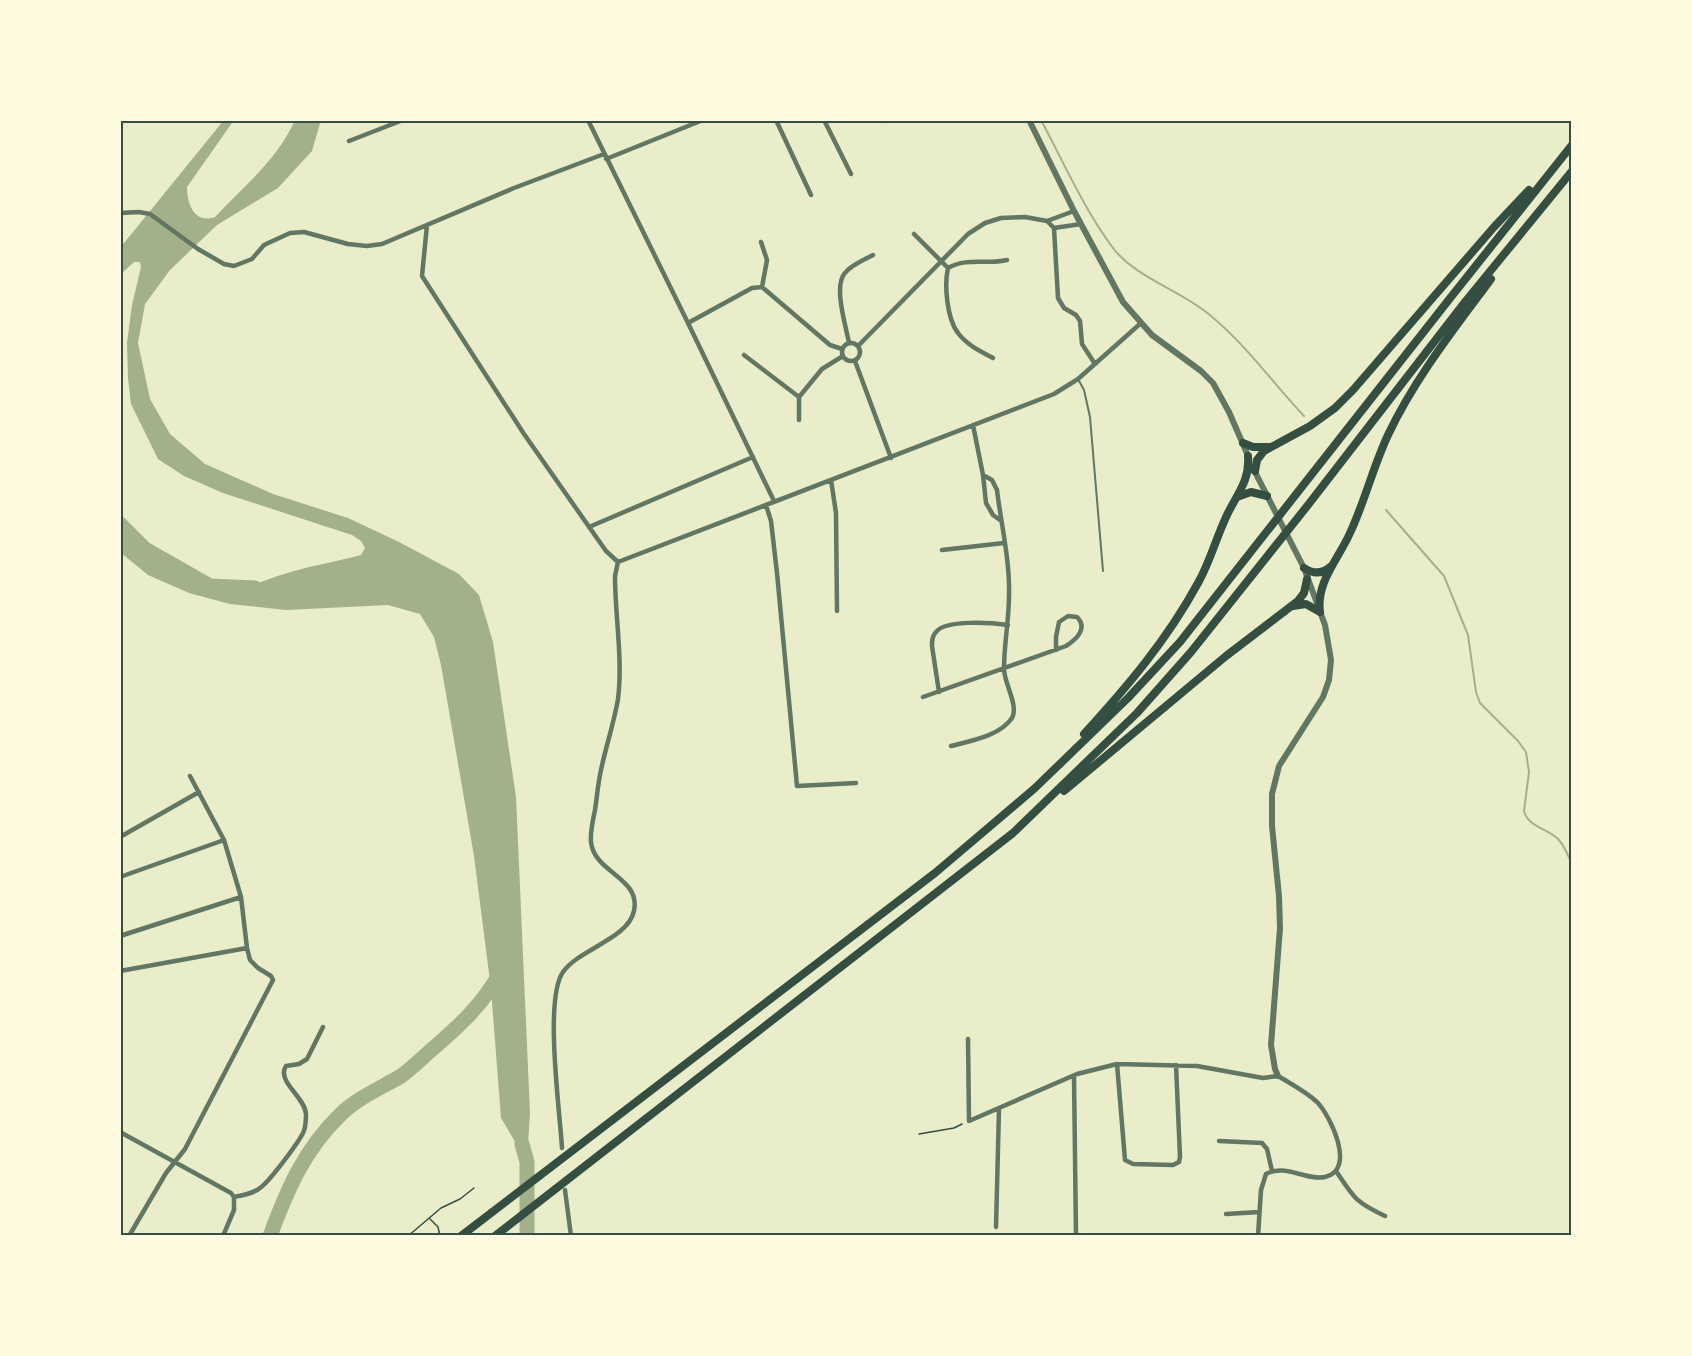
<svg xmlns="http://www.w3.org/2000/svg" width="1692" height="1356" viewBox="0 0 1692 1356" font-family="Bitter,serif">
	<rect width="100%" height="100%" fill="#e9edc9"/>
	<!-- water -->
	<path fill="#a3b18a" d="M224,120h10l-47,67c0,18 8,37 28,30 29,-31 63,-58 80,-97h26l-9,31 -34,37 -61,37 -47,45 -25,34 -7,39 12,56 20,35 35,30 68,30 75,24 51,24 60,32 20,21 14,47 23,155 14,316 -3,49 -26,-44 -10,-129 -17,-133 -33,-191 -7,-28 -14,-23 -32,-9 -102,5 -56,-6 -41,-11 -41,-18 -28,-23v-34c29,27 63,68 106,71 20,1 40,-10 58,-15 25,-8 51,-12 77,-19l4,-7 -4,-7 -9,-6 -129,-42 -39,-17 -26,-17 -27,-55 -3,-26 -1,-35 5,-38 9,-38 -1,-5h-6l-14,13v-27z"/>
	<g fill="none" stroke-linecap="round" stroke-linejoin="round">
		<!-- stream -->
		<path stroke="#a3b18a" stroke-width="2" d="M1041,120c23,43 43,89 72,128 24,31 68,42 98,68 35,29 62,67 93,100
			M1386,510l58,66 24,59 8,57 4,11 38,38 8,11 3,20 -5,39c4,16 23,17 34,28 7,7 10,16 14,26"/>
		<!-- river -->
		<path stroke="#a3b18a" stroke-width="15" d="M120,524l25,25 65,37 45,2
			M522,1144l5,18v74
			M270,1236c17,-46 34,-86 70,-121 17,-17 41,-27 61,-39 10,-7 19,-16 28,-24 28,-24 55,-48 72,-81"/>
		<!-- path -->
		<path stroke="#344e41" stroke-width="1.5" d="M919,1134l35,-6 8,-4
			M430,1219l8,8 2,9
			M408,1236l33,-28 19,-9 14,-11"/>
		<!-- service -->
		<path stroke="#617663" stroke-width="2" d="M1078,379l6,11 6,27 13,154"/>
		<!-- minor -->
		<path stroke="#617663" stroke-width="4.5" d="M588,120l100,203 86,178
			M776,120l35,75
			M824,120l27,54
			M884,120v1
			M349,141l54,-21
			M606,159l97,-39
			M120,213l19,-1 11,2 48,35 26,15 10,2 18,-7 12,-14 26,-12 14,-1 44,12 19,2 15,-2 132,-56 90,-34
			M1047,221l7,7 4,70 6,10 12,7 4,6 2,23 13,20
			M427,225l-5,51 102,158 82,117 12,11
			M1054,228l27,-4
			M914,234l34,34c19,-11 39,-3 59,-8
			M948,268c-4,17 -1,51 10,65 9,12 22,18 35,25
			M762,287l68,58 12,4
			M688,323l64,-35 10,-1 5,-27 -6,-18
			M842 352a9 9 0 1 1 18 0a9 9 0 1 1-18 0Z
			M849,343c-3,-17 -16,-57 -4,-70 6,-8 19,-13 28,-18
			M858,346l110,-112 17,-11 16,-5 24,-1 22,4 27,-10
			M744,355l55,42
			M855,361l36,97
			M799,420v-23l23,-28 21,-13
			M973,425l10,50 3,28 7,12 7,5
			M831,480l5,33 1,98
			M766,505l5,16 6,52 20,213 59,-3
			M589,527l164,-70
			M942,550l62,-7
			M618,562l436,-168 24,-15 63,-56
			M939,692l-7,-46c0,-5 0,-10 4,-14 9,-13 58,-9 72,-7
			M923,697l143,-51c11,-7 22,-18 11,-29l-9,-1 -9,6 -3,15v13
			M951,746c19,-5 49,-10 61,-28 7,-12 -8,-35 -8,-49 0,-25 5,-49 5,-74 1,-35 -8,-71 -12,-105l-5,-10 -9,-5
			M120,837l79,-45
			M120,877l104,-37
			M120,936l121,-39
			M120,971l127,-23
			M968,1039l1,82 108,-47 40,-10 80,2 66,12 15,-2c13,8 27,15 39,26 13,13 40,68 8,75 -19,4 -40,-14 -59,-3l-5,16 -3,46
			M1117,1064l8,96 8,4 40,1 6,-3 1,-5 -4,-92
			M1074,1076l2,160
			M120,1132l111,61 3,4
			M1219,1141l43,2 5,6 5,22
			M562,1148c-2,-36 -18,-149 1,-176 16,-23 65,-33 71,-61 7,-34 -40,-38 -43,-69 -1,-10 2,-22 4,-32 2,-13 3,-27 6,-40 5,-24 13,-47 17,-71 5,-40 -3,-83 -3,-123l3,-14
			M1336,1171c18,27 19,31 49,45
			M565,1190l6,46
			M234,1197c9,-2 19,-3 26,-9 10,-7 38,-45 43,-55 3,-6 3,-13 3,-19 -1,-17 -30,-33 -20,-48l13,-2 8,-5 16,-32
			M1226,1214l33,-2
			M996,1227l3,-118
			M129,1236l37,-63 19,-24 88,-169 -2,-4 -13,-8 -8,-8 -3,-12 -6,-51 -17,-57 -34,-64
			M223,1236l11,-26v-13"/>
		<!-- tertiary -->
		<path stroke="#617663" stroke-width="6" d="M1029,120l45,91 49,91 29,33 49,36 12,12 16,29 20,46
			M1253,468l51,100 21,57 6,35 -2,20 -6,17 -44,69 -7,28v32l7,70 1,32 -9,117 4,24 3,7"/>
		<!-- trunk -->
		<path stroke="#344e41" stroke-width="8" d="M1243,443l10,4h16
			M1255,471l2,-11 7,-9 46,-25 25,-18 18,-18 141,-163 35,-37
			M1237,497l14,-5 16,4
			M1304,568c9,6 18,6 26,-1
			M1293,606l13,-2 14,8
			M1320,612c-4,-30 18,-52 30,-79 15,-32 23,-66 38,-98 27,-57 66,-106 103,-156
			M1084,734c43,-47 83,-94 114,-151 12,-21 18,-45 29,-68 10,-21 23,-34 21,-59
			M1064,791l162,-135 72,-55 6,-8 3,-14
			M461,1236l474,-363 100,-85 93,-90 52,-56 271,-345 121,-152
			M495,1236l518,-403 124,-120 54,-61 117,-147 157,-203 107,-131"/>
	</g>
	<!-- border -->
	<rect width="1692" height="1356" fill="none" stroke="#fefae0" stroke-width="243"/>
	<rect x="122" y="122" width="1448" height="1112" fill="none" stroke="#344e41" stroke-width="2"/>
</svg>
